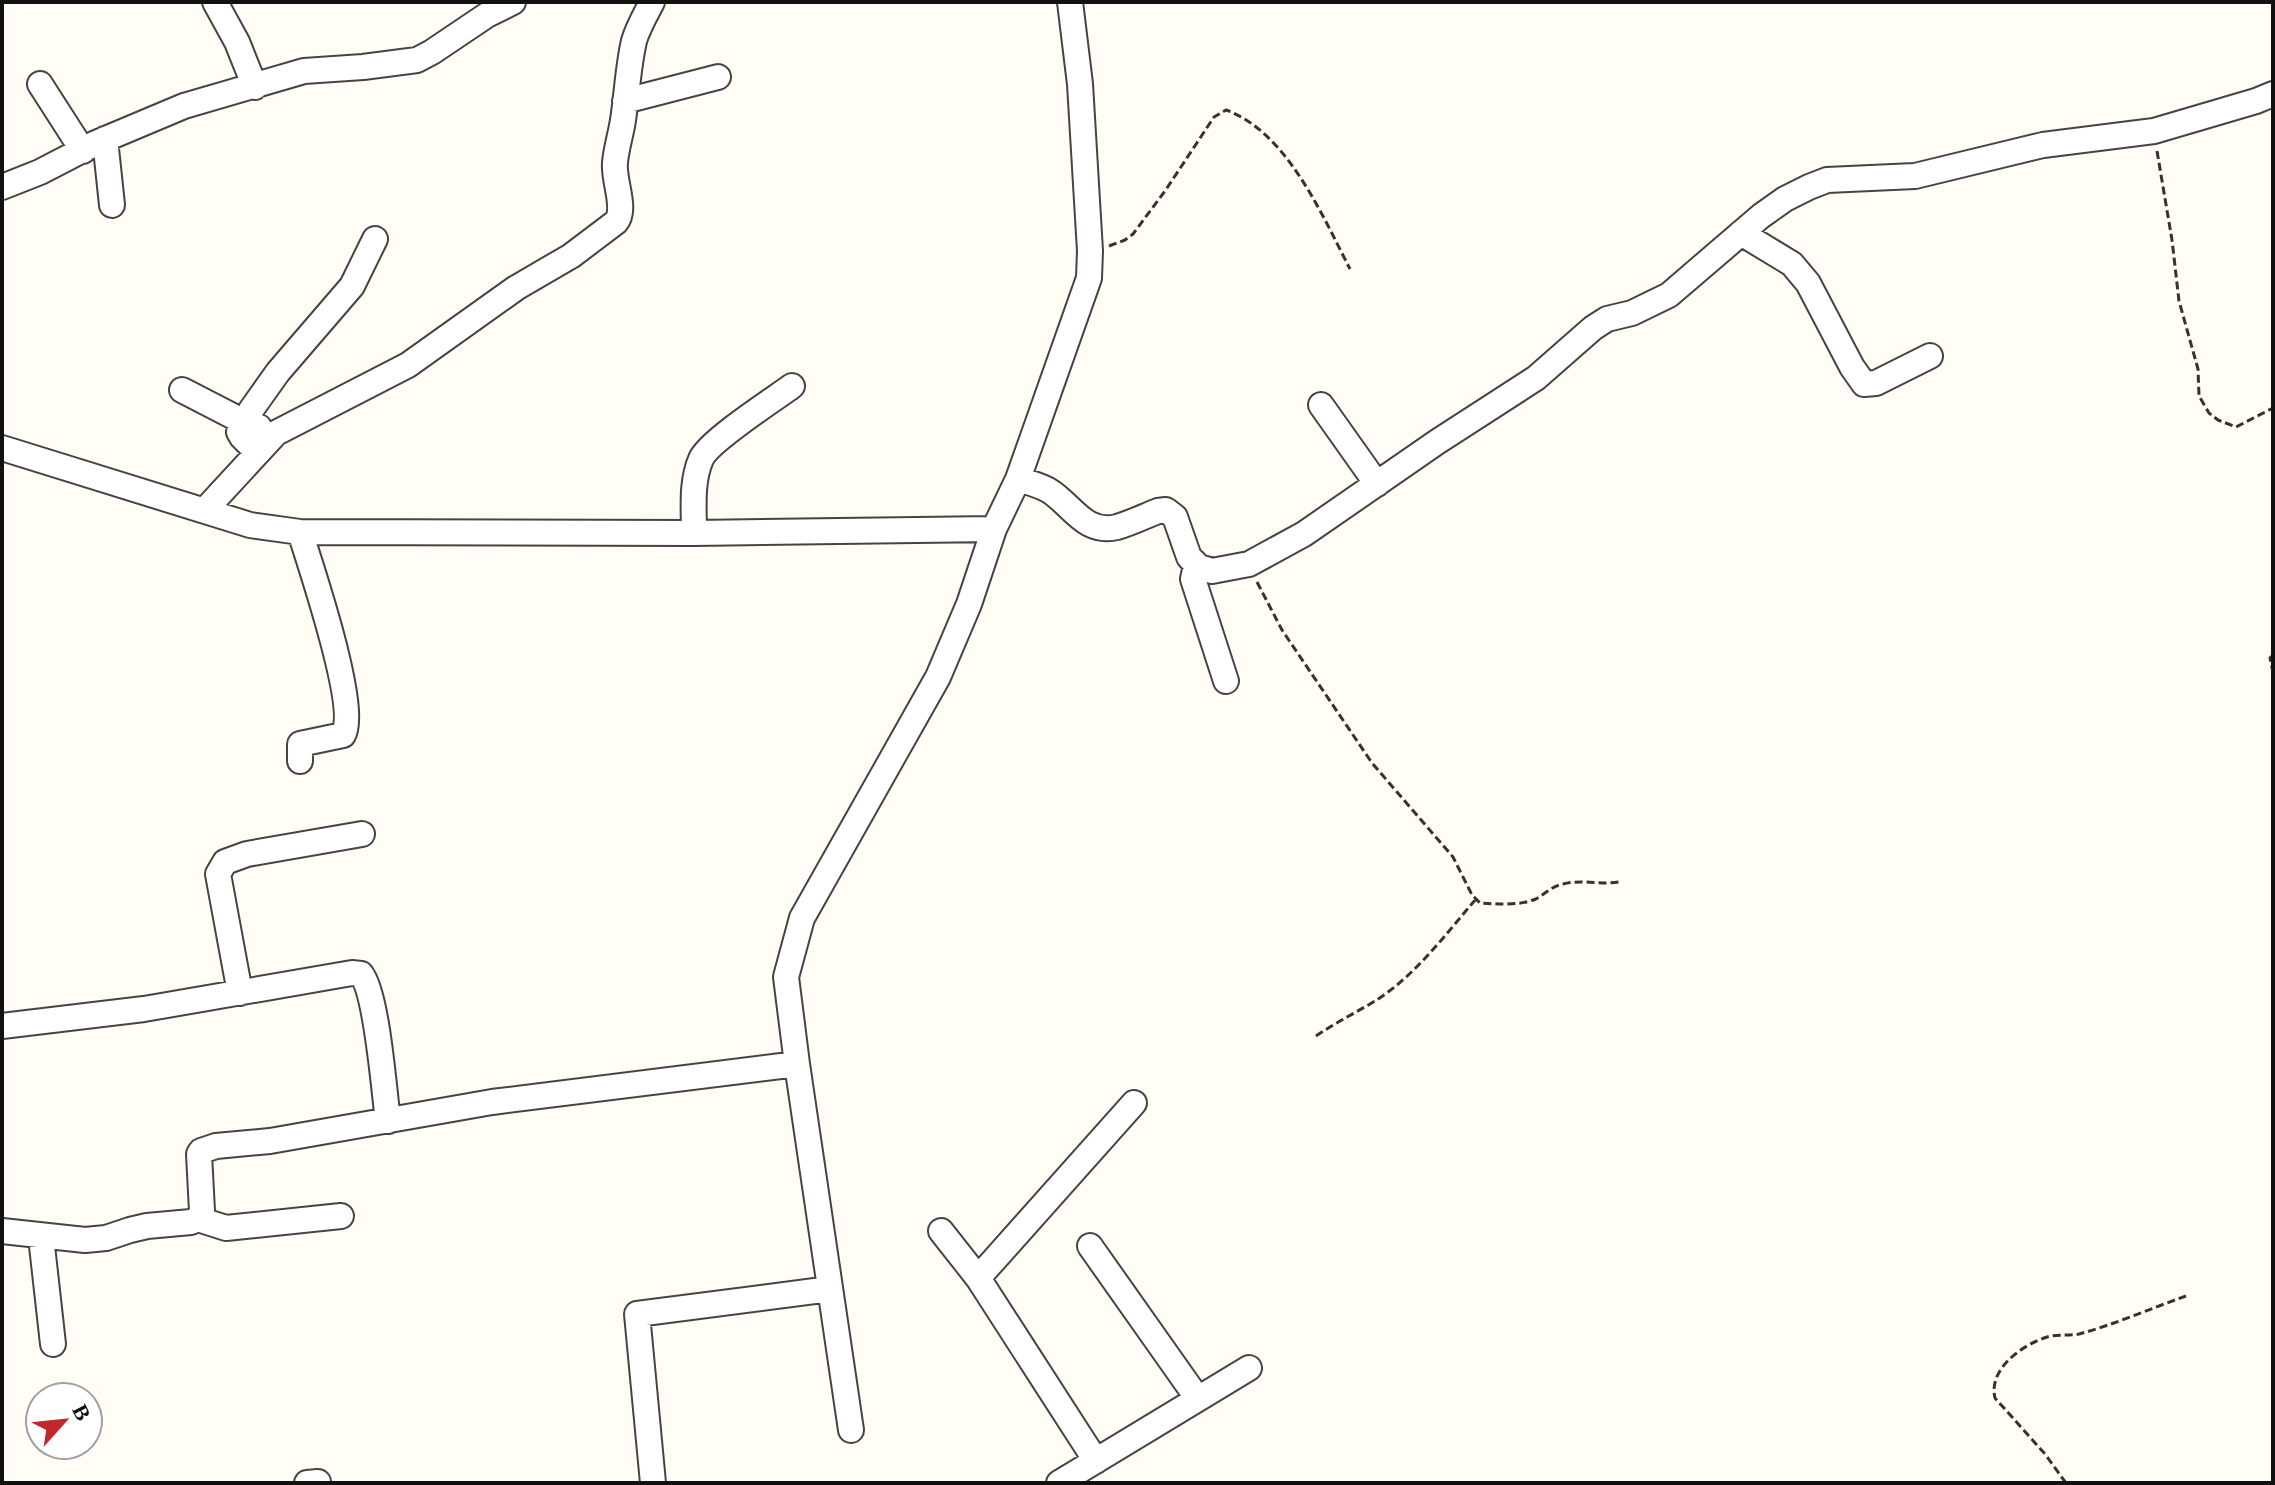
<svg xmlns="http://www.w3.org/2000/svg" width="2275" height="1485" viewBox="0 0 2275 1485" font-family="Spectral,serif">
	<rect width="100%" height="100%" fill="#fffdf5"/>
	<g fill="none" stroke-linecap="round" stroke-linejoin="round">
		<defs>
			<path id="minor" d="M215,2l22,40 18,45
				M40,84l43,67
				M625,101l93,-24
				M105,139l7,66
				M2,187l38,-15 56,-29 88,-37 120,-35 59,-4 54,-7 15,-8 55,-37 26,-13
				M1741,233l51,31 16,19 44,84 12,17 12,-1 54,-27
				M182,390l62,32 15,5
				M1321,405l56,79
				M2,448l248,77 50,7 394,1 300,-4
				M257,452l-15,-15 -3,-5 12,-22 27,-38 74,-86 23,-47
				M1018,479c10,3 21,6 30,11 24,14 36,45 69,37 14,-4 28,-11 41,-16l8,-1 9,7 14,40 10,10 13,4 37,-7 55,-30 133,-92 99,-64 57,-50 14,-9 25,-6 37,-18 92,-79 24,-17 24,-12 18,-7 88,-4 128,-31 111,-14 102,-30 17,-7
				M205,510l71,-77 132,-68 108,-77 55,-32 45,-34c11,-13 -3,-42 -1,-59 1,-14 6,-29 8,-43 4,-26 5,-53 11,-79 4,-14 12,-27 18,-39
				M694,533c0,-24 -3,-51 7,-74 8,-18 72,-59 91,-73
				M1196,565l-3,14 33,102
				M300,761v-17l43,-9c16,-27 -32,-168 -43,-203
				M240,993l-22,-119 7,-12 22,-8 115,-20
				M2,1026l142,-17 208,-36 9,1c16,19 23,117 27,147
				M198,1219l28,9 115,-12
				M2,1231l83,9 21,-2 24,-8 17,-4 44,-4 7,-3 4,-8 -3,-57 2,-3 15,-5 54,-5 222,-39 305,-38
				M941,1231l37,47 118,183
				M41,1237l12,107
				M1090,1246l108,153
				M978,1278l156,-175
				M851,1430l-54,-366 -11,-87 16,-59 136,-241 31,-73 25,-75 24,-50 71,-201 1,-27 -10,-167 -10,-82
				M307,1483l11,-1
				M653,1483l-16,-169 193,-25
				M1059,1483l190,-115"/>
		</defs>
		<!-- minor casing -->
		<use href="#minor" stroke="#444" stroke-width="28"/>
		<!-- path -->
		<path stroke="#333" stroke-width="3" stroke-dasharray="8 4" stroke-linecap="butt" d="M2157,151l15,89 7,61 19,68 1,27 10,17 9,7 18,7 37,-19
			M1109,246l16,-6 8,-6 32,-43 49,-74 12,-7c61,22 96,105 124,159
			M1257,582l25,48 90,133 81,94 19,38 8,8c18,1 38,3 56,-4 9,-5 16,-13 27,-15 19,-5 37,1 56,-2
			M2273,655l-3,3 3,14
			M1316,1036c19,-13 39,-23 59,-35 40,-25 70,-66 101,-102
			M2066,1483l-21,-29 -50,-56c-7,-29 27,-53 52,-61 11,-3 22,-1 32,-3 34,-9 73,-26 107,-38"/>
		<!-- minor -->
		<use href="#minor" stroke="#fff" stroke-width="24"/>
	</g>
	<!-- border -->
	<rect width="2275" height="1485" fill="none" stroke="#111111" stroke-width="8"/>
	<!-- north arrow -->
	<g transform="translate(64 1421) rotate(63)"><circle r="38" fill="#ffffff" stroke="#a0a0a0" stroke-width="2"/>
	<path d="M0-6L14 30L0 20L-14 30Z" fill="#c4262e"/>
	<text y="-12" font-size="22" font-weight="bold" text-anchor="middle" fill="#111111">B</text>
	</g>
</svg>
